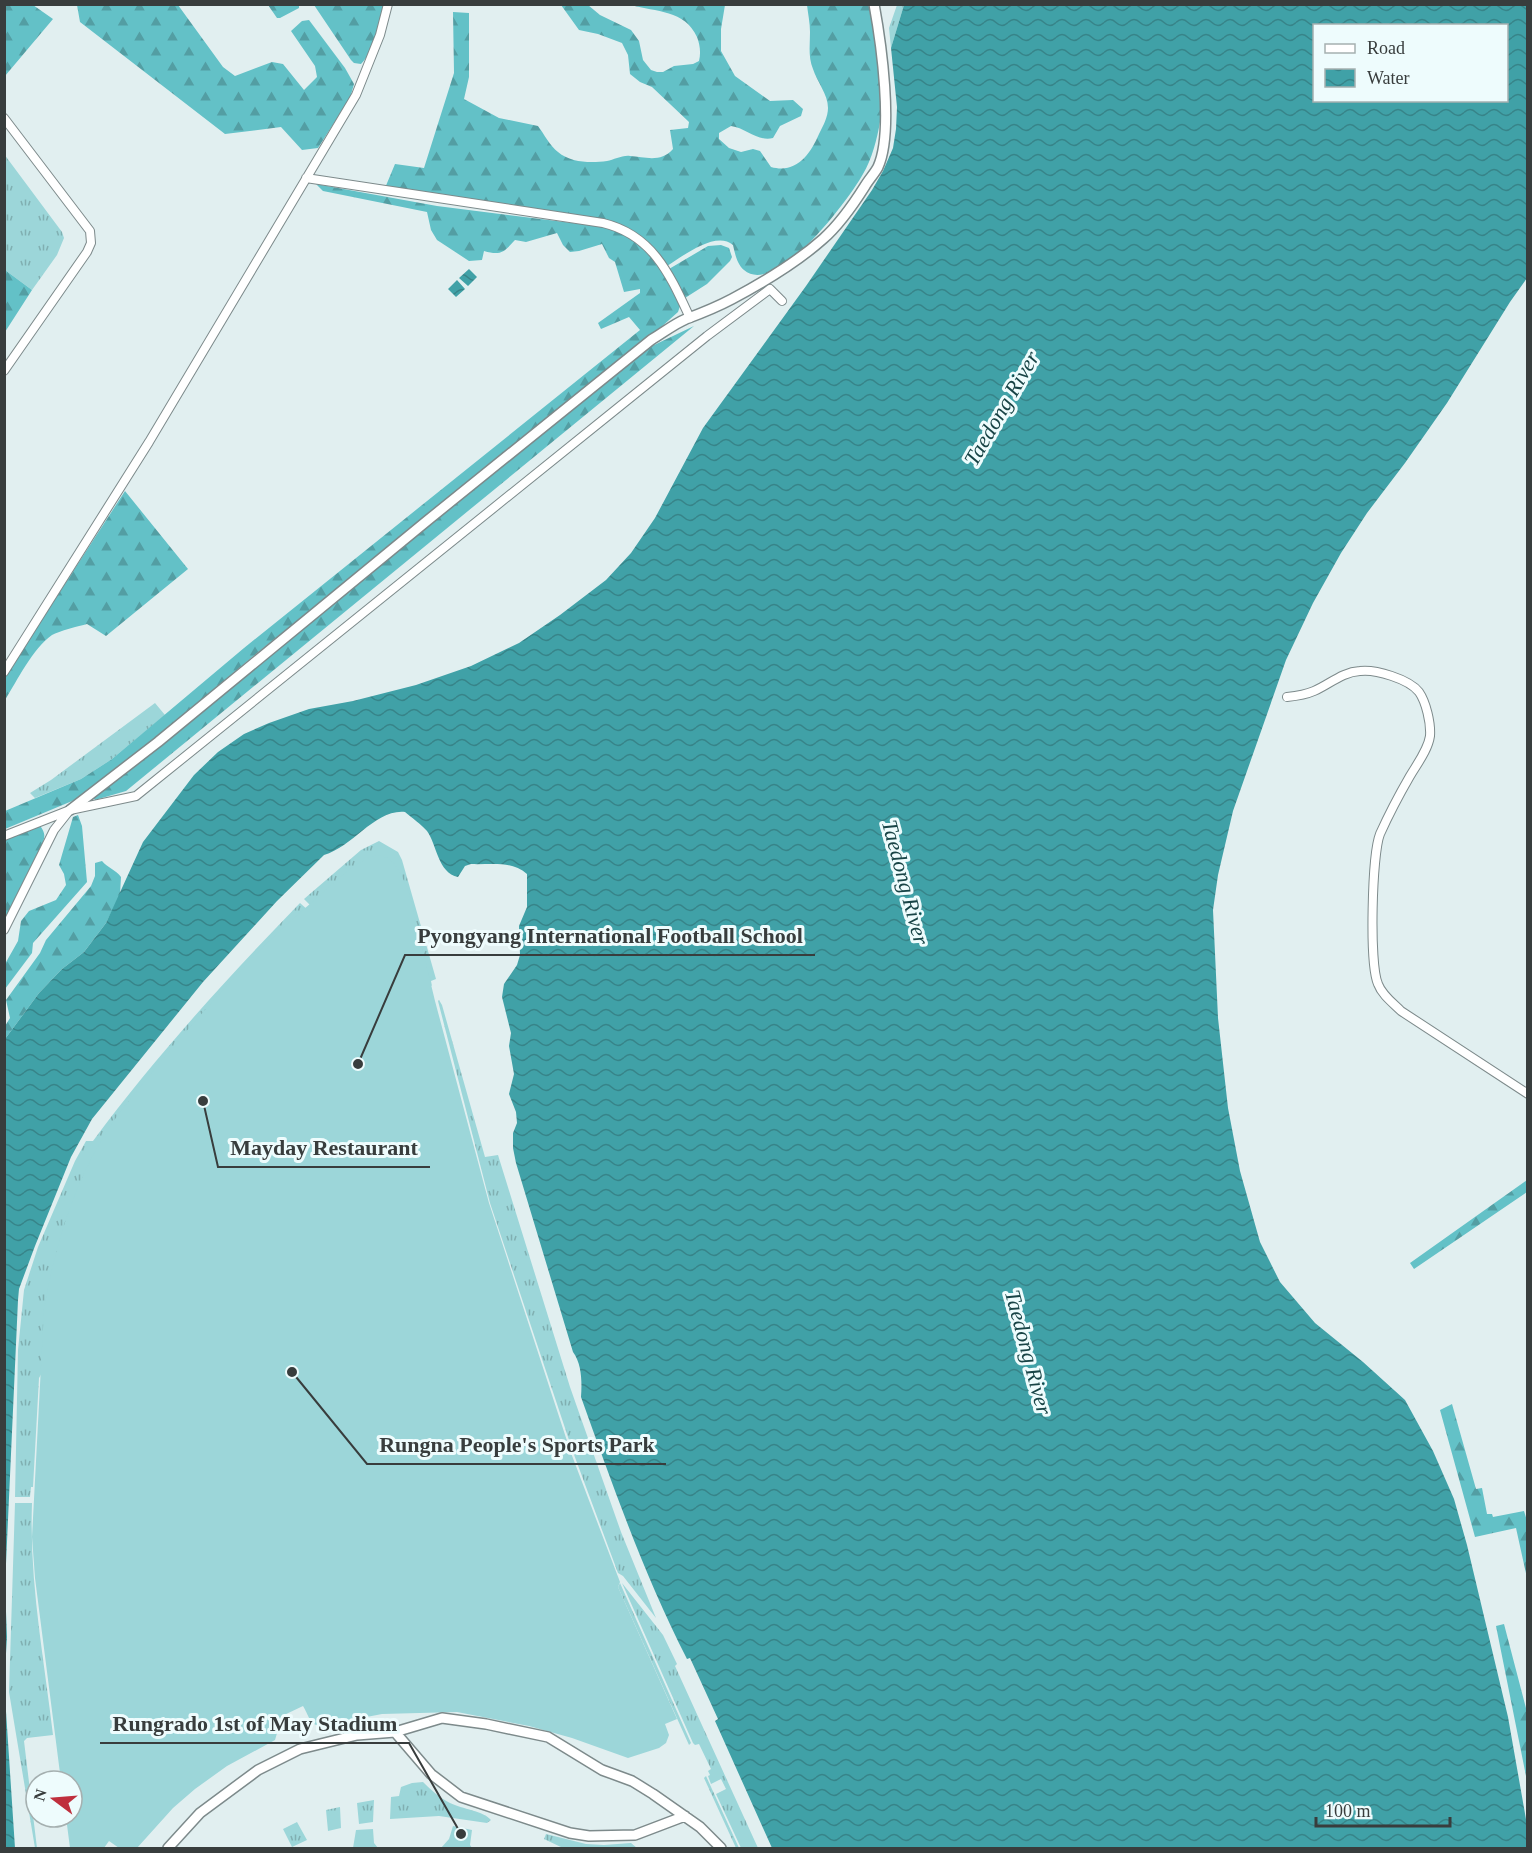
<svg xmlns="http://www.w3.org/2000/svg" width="1532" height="1853" viewBox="0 0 1532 1853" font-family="'Times New Roman',serif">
	<defs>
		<pattern id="grass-tufts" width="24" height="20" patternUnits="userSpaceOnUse" patternTransform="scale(1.5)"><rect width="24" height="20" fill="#9cd6d9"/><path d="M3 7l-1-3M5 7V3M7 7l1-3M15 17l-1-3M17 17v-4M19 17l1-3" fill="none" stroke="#80afb1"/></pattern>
		<pattern id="forest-firs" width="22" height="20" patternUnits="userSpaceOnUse" patternTransform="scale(1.5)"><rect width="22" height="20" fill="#63c1c7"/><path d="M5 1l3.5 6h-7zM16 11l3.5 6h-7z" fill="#539ea3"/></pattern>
		<pattern id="water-waves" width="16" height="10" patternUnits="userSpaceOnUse" patternTransform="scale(1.5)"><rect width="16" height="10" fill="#40a1a7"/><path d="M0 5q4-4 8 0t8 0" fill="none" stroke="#378489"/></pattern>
	</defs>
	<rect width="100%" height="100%" fill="#e1eff0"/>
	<!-- grass -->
	<path fill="url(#grass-tufts)" d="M897,5h7l-13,43 -2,-20z
		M4,154l58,78 2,6 -7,17 -25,35 -27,-20z
		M155,703l10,12 -53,44 -31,20 -46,19 -5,-5 21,-13z
		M379,841l19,11 4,8 34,119 -5,2 1,5 -119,-78 -9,-9 57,-49z
		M300,903l9,8 -270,467 -6,109h-2l-1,10h-15l3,-147 6,-60 14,-43 37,-86 11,-20h7c63,-85 134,-163 207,-238z
		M439,1000l3,5 43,152 13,-2 72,232 51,145 35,86 -33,-42 -5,-3 -45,-121 -83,-249 -52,-202z
		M15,1503h17c-3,78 12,155 21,232l-26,3 -3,3 13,107h-2l-26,-156z
		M620,1583l71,160 -2,2 -71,-158z
		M622,1583l41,52 14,29 -2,2 83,182h-17l-25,-54 10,-5 -5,-10 -10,5 -3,-8 2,-1 -2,-4 3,-2 -12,-25 -4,1 -2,-2z
		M706,1776l33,72h-3l-32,-70z
		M423,1782c8,8 17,16 27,21 12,6 34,8 41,17l-4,3 -48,-7 -49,3 1,-22 8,-1 2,-9 11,-4z
		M374,1800l-1,22 -14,2 -2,-21z
		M340,1807l1,21 -13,3 -2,-21z
		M297,1822l10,18 -15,7 -9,-18z
		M546,1834l40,10 18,1 27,-2 6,5h-74l-19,-9z"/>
	<!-- forest -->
	<path fill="url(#forest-firs)" d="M5,4l28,1 20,14 -48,57z
		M77,5h101l45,62 12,9 37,-14 11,2 21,26 13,-13 -2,-11 -24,-35 11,-10 7,-1 36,48 9,16 -4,14 -32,50 -16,2 -21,-23 -56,7 -145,-112z
		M268,5h31v3l-19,10h-3z
		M314,5h70c-5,18 -9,45 -23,59l-7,-1 -3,-3z
		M561,5h27l12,10 31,15 8,11 4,19 8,10 6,2h6l11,-6 19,-2 6,-3c2,-8 1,-16 -2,-24 -12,-27 -41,-25 -66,-32h94l-4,24v22l14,25 35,25 23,-1 10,9 -2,7 -21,10 -7,12c-15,4 -27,-10 -42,-12l-12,7v6l10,9 12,4 12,-3 7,2 11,16c25,7 39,-12 48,-33 4,-8 9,-17 9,-26 0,-14 -11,-26 -15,-39 -5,-12 -3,-24 -3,-37 0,-9 -2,-18 -3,-27h62c6,31 17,86 11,117 -3,17 -8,37 -17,52 -13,24 -87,124 -119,96 -7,-6 -9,-16 -11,-25 -17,-15 -50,11 -66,21 -15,-20 -27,-35 -51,-43l-231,-35 10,-24 29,4 30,-95 -1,-61 16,1v64l-5,22 35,19 39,8c6,8 12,20 20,26 13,11 33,11 49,9 7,-1 15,-6 23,-5 15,1 31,7 43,-7l-3,-19 18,-2 1,-6 -37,-35 -12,-5 -10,-8 -2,-19 -6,-12 -24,-9 -19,-4z
		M316,184l121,22 168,21c8,3 16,4 23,8 25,15 39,46 52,71l-2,6 -19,17 -408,329 -96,81 -78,60 -72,30v-18l76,-32 31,-20 132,-111 396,-318 -11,-13 -28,12 -3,-6 42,-30v-4l-16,3 -9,-30 -6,-4 -7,-14 -23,7 -9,1 -7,-7 -6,-12 -31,9 -11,-2c-11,12 -14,16 -31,11l-2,9 -13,1 -32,-21 -6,-10 -4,-18 -104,-21z
		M708,246l13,-1 8,3 3,9 -2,4 -23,23 -22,14 -16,-29z
		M5,270l27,20 -27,42z
		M694,326l-568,465 -31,9 -2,-3 559,-451z
		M125,491l63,78 -82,67 -19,-12c-8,2 -28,7 -35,11 -19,13 -35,46 -47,65l-1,-22z
		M78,815l4,11 5,56 -54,61 -1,10 -27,36v-25l13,-23 3,-20 8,-10 27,-11 10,-15 -2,-11 -5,-9 14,-48z
		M37,827h4c4,6 4,9 2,15l-38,77v-79z
		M102,861c6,7 14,9 19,16l-1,18 -14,28 -22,29 -22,17 -23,24 -34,46v-13l5,-8 -4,-18 34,-47 6,-13 45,-54 4,-10v-13z
		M1527,1180v12l-113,77 -4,-6z
		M1452,1404l24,85 6,-1 5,26h5l1,3 31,-6 4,13 -1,54 -11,-50 -41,9 -35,-127z
		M1504,1624l23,88v69l-31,-155z"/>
	<!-- pitch -->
	<path fill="#9cd6d9" d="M377,855l11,3 5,4 8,12 8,19 26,108 54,202 82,250 49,129 -2,5 59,132 -12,5 4,11 -3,8 -7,5 -31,10 -56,-20 -43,-12 -72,-14 -75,2 -62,12c-10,-1 -12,-12 -17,-20l-21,10 -7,24 -48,26 -32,23 -22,19 -36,40h-18l-10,-7 -5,7h-34l-4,-31h6v-36h-11l-26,-203 -3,-41 12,-228c10,-58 27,-117 57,-168 17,-30 41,-56 63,-83 48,-58 97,-113 154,-161 17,-15 36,-35 59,-42z
		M453,1826l19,4 -2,15 2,3h-31l8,-9z
		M373,1829l1,14 4,5h-25l3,-18z"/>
	<!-- water -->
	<path fill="url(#water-waves)" fill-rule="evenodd" d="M904,5h623v273l-17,24 -63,101 -42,60 -38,50 -26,40 -28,50 -27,57 -53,151 -15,64 -5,35 5,108 10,90 12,63 20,71 20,40 35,41 48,39 42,38 28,51 21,48 13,46 41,172 19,108v23h-755l-57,-127 3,-2 -28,-61 -3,1c-43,-84 -74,-173 -106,-262 1,-14 1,-33 -8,-45l-57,-189 -3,-15v-15l4,-10 -1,-11 -7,-18 5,-20 -5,-28 2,-13 -9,-36 2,-13 13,-19 3,-10 -1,-29 8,-19v-33c-16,-14 -36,-9 -56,-10l-6,2 -7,11c-20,-4 -21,-32 -31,-46 -6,-7 -15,-13 -22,-19 -30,-3 -52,35 -81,43l-47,46 -74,81 -111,137 -21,38 -36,89 -16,43 -1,11 -13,286 2,51 -2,33v-631l34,-46 23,-24 22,-17 22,-29 37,-81 51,-67 24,-23 26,-18 25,-11 40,-14 44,-8 63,-16 55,-19 48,-23 41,-28 46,-35 25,-27 24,-35 48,-90 103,-142 66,-96 11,-19 10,-23 3,-19 1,-22 -6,-59zM1314,26h192v74h-192z
		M469,269l8,8 -9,9 -9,-8z
		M457,280l8,9 -9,8 -8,-8z
		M5,1696l10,152h-10z"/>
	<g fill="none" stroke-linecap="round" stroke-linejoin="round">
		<defs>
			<path id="minor" d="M4,118l86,113 1,12 -4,9 -83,119
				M306,178l297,45c50,12 67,52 87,95
				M4,672l145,-230 207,-347 24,-60 8,-31
				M1287,697c10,-1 18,-2 27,-6 16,-7 28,-19 46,-20 15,-2 49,8 59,21 7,10 12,31 11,44 -2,14 -13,28 -20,40 -11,19 -21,38 -30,58 -8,20 -11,130 -2,150 4,11 15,19 23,27l127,83
				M4,836l66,-26 66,-14 571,-460 63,-47 12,12
				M4,930l50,-100 15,-19"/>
			<path id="tertiary" d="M70,810l88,-68 270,-222 223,-180c12,-7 23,-16 35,-21 16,-6 31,-12 46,-20 32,-17 64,-36 91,-60 17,-15 30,-34 42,-53 4,-7 10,-13 13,-19 16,-35 3,-125 -4,-163
				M395,1732l36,42 30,23 109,36 19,3 46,-1 50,-19
				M168,1848l32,-35 58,-43 42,-21 57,-14 38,-3 47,-14 44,6 62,13 54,33 30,11 21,13 47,33 21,21"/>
		</defs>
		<!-- minor casing -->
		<use href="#minor" stroke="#7d8a8b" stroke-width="10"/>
		<!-- tertiary casing -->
		<use href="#tertiary" stroke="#7d8a8b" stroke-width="12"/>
		<!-- minor -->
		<use href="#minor" stroke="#fff" stroke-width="8"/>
		<!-- tertiary -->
		<use href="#tertiary" stroke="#fff" stroke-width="9"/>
	</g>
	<g text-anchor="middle" stroke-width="6" stroke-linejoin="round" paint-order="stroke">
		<!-- water labels -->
		<g font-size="22" font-style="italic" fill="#184446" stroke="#eefcfd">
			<text transform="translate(1001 408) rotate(-60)" y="8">Taedong River</text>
			<text transform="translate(906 882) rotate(75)" y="8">Taedong River</text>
			<text transform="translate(1029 1352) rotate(75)" y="8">Taedong River</text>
		</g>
	</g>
	<!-- callouts -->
	<path fill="none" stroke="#383d3d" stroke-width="2" d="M358 1064L405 955H815M203 1101L218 1167H430M292 1372L367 1464H666M461 1834L409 1743H100"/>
	<g fill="#383d3d" stroke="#eefcfd" stroke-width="2">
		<circle cx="358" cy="1064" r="6"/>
		<circle cx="203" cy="1101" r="6"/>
		<circle cx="292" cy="1372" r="6"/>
		<circle cx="461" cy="1834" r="6"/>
	</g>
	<g font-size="22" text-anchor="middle" font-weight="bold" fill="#383d3d" stroke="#eefcfd" stroke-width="6" stroke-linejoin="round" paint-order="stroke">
		<text x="610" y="943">Pyongyang International Football School</text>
		<text x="324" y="1155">Mayday Restaurant</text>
		<text x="517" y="1452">Rungna People's Sports Park</text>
		<text x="255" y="1731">Rungrado 1st of May Stadium</text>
	</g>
	<!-- border -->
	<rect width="1532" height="1853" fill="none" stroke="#383d3d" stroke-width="12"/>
	<!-- legend -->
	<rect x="1313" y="24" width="195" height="78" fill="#eefcfd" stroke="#a5b0b0" stroke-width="1.5"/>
	<rect x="1325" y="44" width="30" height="9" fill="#ffffff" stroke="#a5b0b0" stroke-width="1.5"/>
	<text x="1367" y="54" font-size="18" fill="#383d3d">Road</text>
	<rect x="1325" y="69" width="30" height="18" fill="url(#water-waves)" stroke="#a5b0b0" stroke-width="1.5"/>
	<text x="1367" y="84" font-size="18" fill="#383d3d">Water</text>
	<!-- north arrow -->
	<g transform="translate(54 1799) rotate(286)"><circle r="28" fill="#eefcfd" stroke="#a5b0b0" stroke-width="1.5"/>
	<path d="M0-4.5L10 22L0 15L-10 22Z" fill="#bf2f3d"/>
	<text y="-9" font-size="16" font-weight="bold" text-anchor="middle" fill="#383d3d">N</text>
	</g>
	<!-- scale -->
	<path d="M1316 1817v9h134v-9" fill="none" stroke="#383d3d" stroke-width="3"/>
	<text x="1325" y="1817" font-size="18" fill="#383d3d" stroke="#eefcfd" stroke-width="4.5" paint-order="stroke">100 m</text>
</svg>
